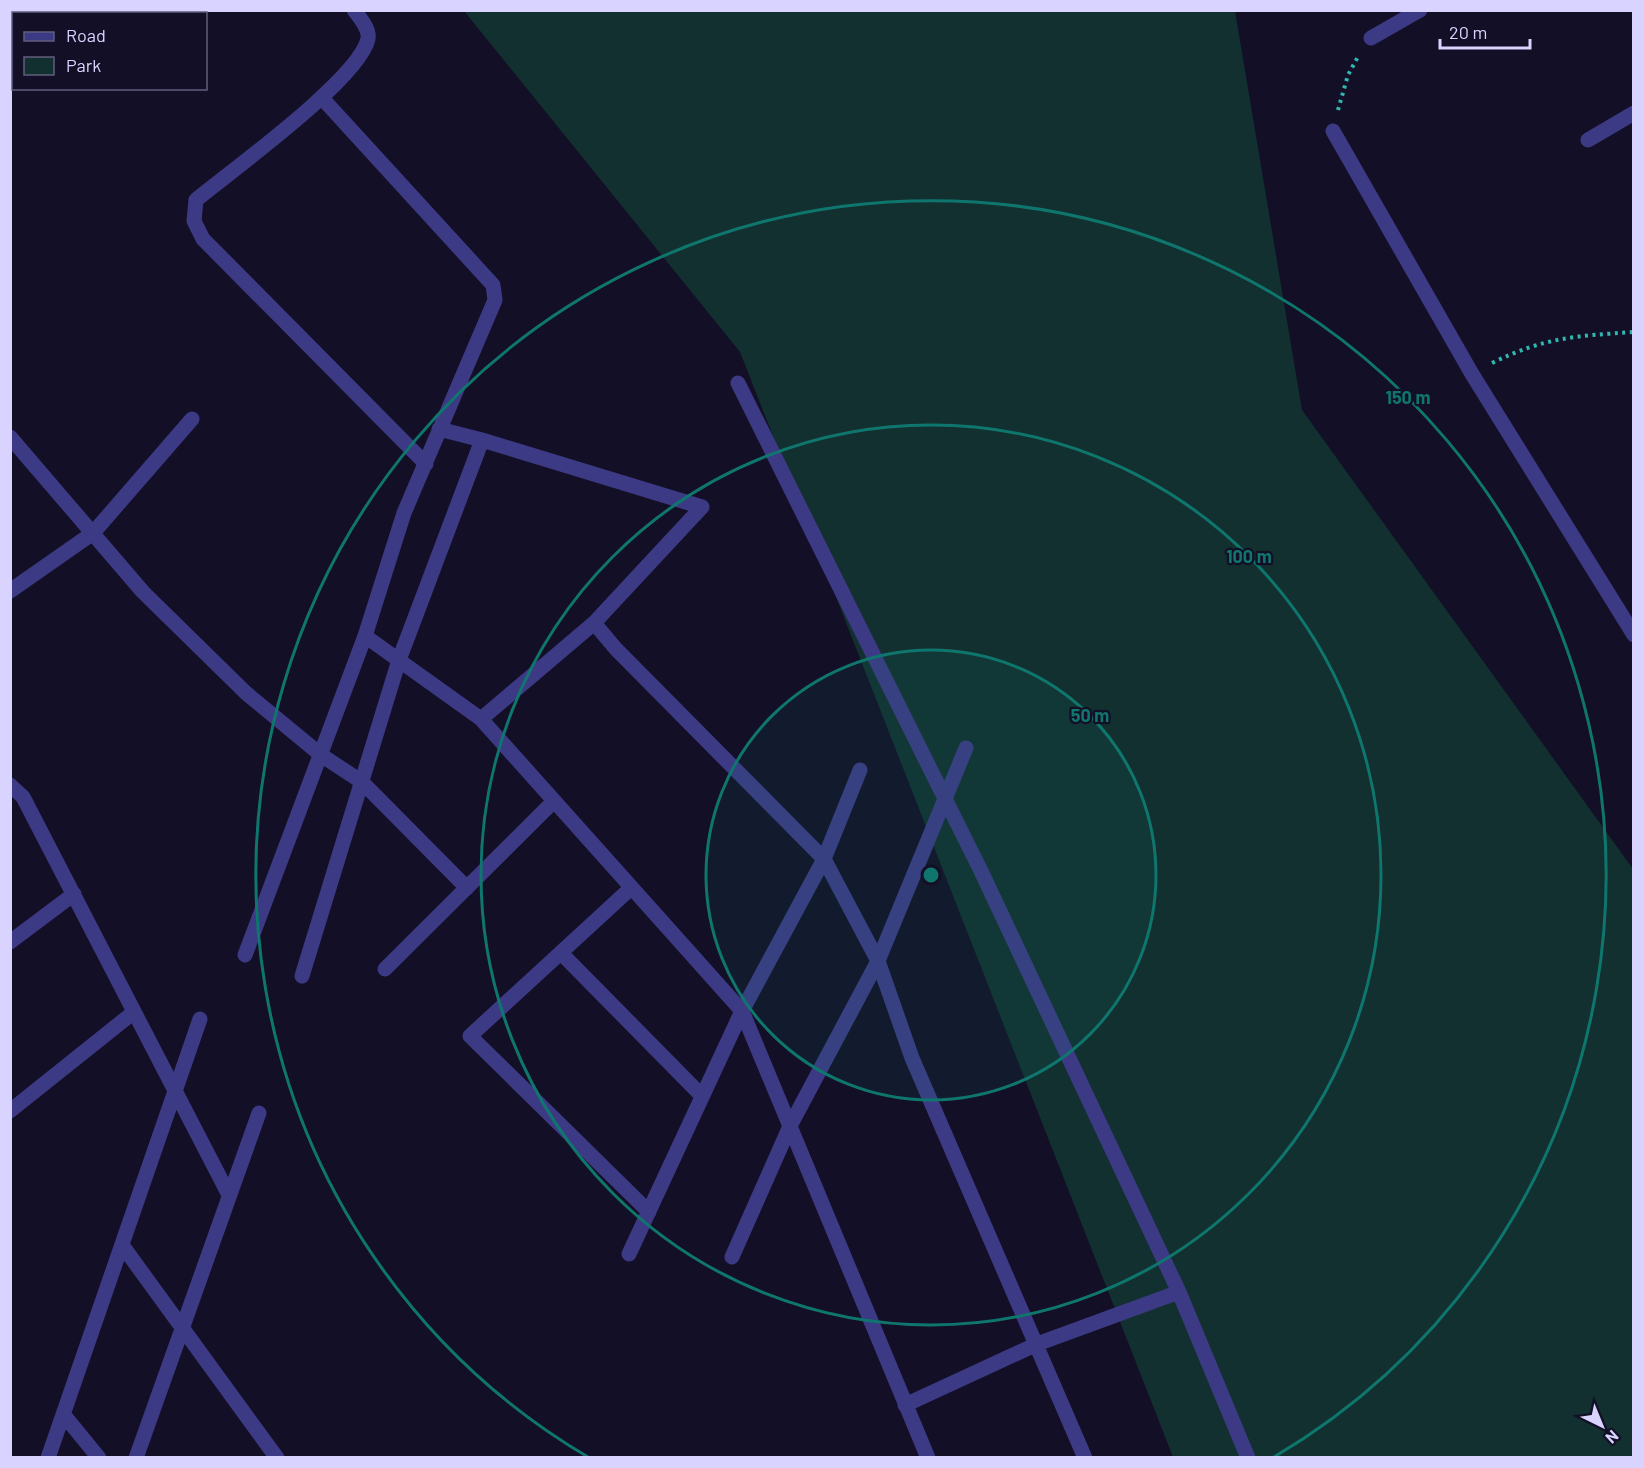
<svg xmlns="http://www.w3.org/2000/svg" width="1644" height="1468" viewBox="0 0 1644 1468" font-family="Barlow,sans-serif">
	<rect width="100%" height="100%" fill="#130f26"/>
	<!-- green -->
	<path fill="#12302f" d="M464,11h771l67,399 331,459v588h-460l-433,-1105z"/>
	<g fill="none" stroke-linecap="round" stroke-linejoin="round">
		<!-- path -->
		<path stroke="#2fb8b0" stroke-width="4" stroke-dasharray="3 4.5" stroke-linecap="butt" d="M1338,110l10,-35 11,-20
			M1492,363c53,-26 84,-27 142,-31"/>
		<!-- street -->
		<path stroke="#3d3a85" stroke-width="15" d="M354,10c6,8 16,19 14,29 -9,40 -137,132 -172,161l-2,21 9,18 223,225
			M1371,38l49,-28
			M1333,131l139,243 162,261
			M1588,140l46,-27
			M738,383l243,488 198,421
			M439,429l43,11 220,67 -108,116
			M10,437l133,155 103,101 75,62 41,27 105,106
			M10,591l83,-58 99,-114
			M365,636l116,83 261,292 186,447
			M481,719l113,-96 22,26 208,210 54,102 34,97 173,400
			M10,785l13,12 206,398
			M631,888l-161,148 179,176
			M10,942l64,-48
			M561,953l141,143
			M245,955l120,-319 39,-123 91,-213 -2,-15 -171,-187
			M385,969l168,-167
			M302,976l97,-316 83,-220
			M10,1111l124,-99
			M122,1245l155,213
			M629,1254l113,-243 82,-152 36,-89
			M732,1257l58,-131 88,-165 88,-213
			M905,1405l132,-61 142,-52 69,166
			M63,1414l36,44
			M48,1458l152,-439
			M136,1458l123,-345"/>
	</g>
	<!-- distance rings -->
	<circle cx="931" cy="875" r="225" fill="#0f766e" fill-opacity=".12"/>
	<g fill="none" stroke="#0f766e" stroke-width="3">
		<circle cx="931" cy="875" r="225"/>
		<circle cx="931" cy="875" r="450"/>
		<path d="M588 1457A675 675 0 1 1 1274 1457"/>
	</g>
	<circle cx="931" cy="875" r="9" fill="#0f766e" stroke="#130f26" stroke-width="3"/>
	<g font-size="18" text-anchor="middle" font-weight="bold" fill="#0f766e" stroke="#130f26" stroke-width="4.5" stroke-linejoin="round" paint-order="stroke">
		<text x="1408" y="404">150 m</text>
		<text x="1249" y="563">100 m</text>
		<text x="1090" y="722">50 m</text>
	</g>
	<!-- border -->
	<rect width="1644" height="1468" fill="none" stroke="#d9d4ff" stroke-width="24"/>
	<!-- legend -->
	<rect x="12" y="12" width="195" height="78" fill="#130f26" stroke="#625e7d" stroke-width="1.5"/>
	<rect x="24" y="32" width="30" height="9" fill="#3d3a85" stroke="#625e7d" stroke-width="1.5"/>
	<text x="66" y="42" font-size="18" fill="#d9d4ff">Road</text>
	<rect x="24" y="57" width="30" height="18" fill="#12302f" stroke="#625e7d" stroke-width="1.5"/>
	<text x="66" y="72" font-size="18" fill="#d9d4ff">Park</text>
	<!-- north arrow -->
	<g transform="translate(1602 1426) rotate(137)" stroke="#130f26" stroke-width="4.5" paint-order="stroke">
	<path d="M0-4.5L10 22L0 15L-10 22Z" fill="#d9d4ff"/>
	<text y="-9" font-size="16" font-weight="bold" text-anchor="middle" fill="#d9d4ff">N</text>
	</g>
	<!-- scale -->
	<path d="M1440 39v9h90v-9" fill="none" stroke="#d9d4ff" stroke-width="3"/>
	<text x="1449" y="39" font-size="18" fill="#d9d4ff" stroke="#130f26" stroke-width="4.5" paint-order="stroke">20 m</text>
</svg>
